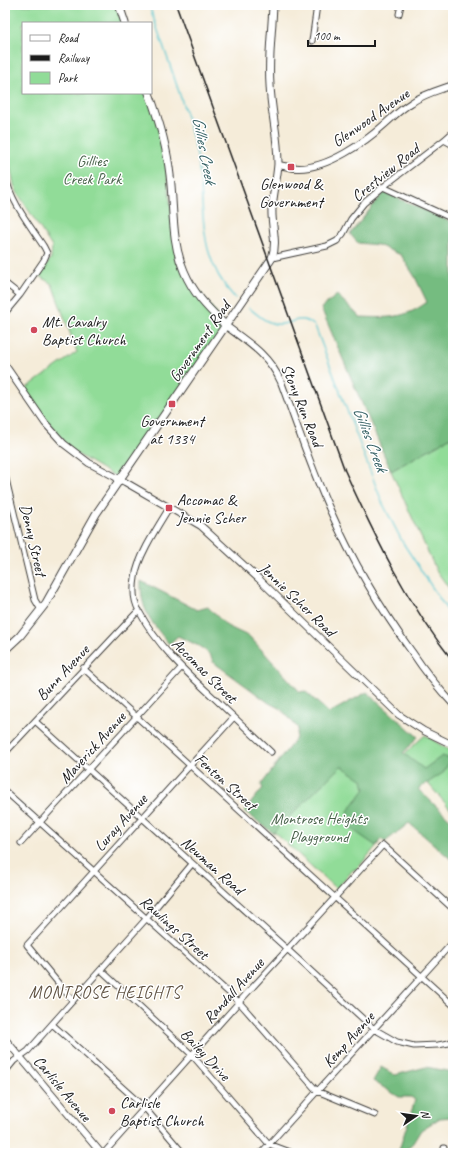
<svg xmlns="http://www.w3.org/2000/svg" width="458" height="1158" viewBox="0 0 458 1158" font-family="Caveat,sans-serif">
	<rect width="100%" height="100%" fill="#fff"/>
	<filter id="ink" filterUnits="userSpaceOnUse"><feTurbulence type="fractalNoise" baseFrequency=".025" numOctaves="2"/><feDisplacementMap in="SourceGraphic" scale="8" xChannelSelector="R" yChannelSelector="G"/><feConvolveMatrix kernelMatrix="1 2 1 2 8 2 1 2 1" color-interpolation-filters="sRGB"/></filter>
	<filter id="wash" filterUnits="userSpaceOnUse"><feTurbulence type="fractalNoise" baseFrequency=".012" numOctaves="4" result="noise"/><feDisplacementMap in="SourceGraphic" scale="16" xChannelSelector="R" yChannelSelector="G"/><feGaussianBlur stdDeviation="0.9" result="paint"/><feColorMatrix in="noise" values="0 0 0 0 0 0 0 0 0 0 0 0 0 0 0 0 0 1.4 0 .05"/><feComposite in="paint" operator="in"/></filter>
	<g filter="url(#wash)">
		<rect width="100%" height="100%" fill="#f5ecd9"/>
		<!-- green -->
		<path fill="#91dc98" stroke="#567c5a" d="M5,5h114l6,18h-102v70h126l13,39 12,102 10,37 42,55 -107,153 -47,-28 -50,-60 55,-39 -25,-68 -13,-8 12,-18 1,-11 -35,-55 -3,-7 -9,-43z
			M453,436v158l-17,-24 -45,-99z
			M425,735l22,14 6,2v61l-50,-57z
			M341,753l38,35 -27,30 27,25 -22,26 -4,1 -16,18 -3,-1 -63,-58z"/>
		<!-- forest -->
		<path fill="#74bc80" stroke="#486c4e" d="M384,192l69,31v213l-62,35 -70,-163 16,-13 23,22c27,1 45,2 67,-15l-12,-25 -14,-22 -23,-10 -20,-2 -8,-9z
			M141,581l56,29 11,-3 19,19 23,11 50,55 5,-1 24,22 38,-21 51,45 -15,16 21,16 18,-13 9,3 -8,14 -25,16 35,33v39l-44,-38 -24,19 -4,-3 -5,7 -26,-18 -2,-17 17,-22 -2,-9 -22,-14 -68,67 -29,-22 19,-23 -2,-3 35,-47 2,-10 -17,-19 -12,-6 -56,-41c-3,-14 -24,-20 -35,-26l-9,8c-17,-21 -29,-34 -28,-63z
			M381,1067l14,8 31,-8 27,5v45l-13,1 -19,12 -8,13 -11,10h-4l17,-53 -4,-3h-12l-26,-16z"/>
		<g fill="none" stroke-linecap="round" stroke-linejoin="round">
			<!-- stream -->
			<path stroke="#58c5cd" stroke-width="1.5" d="M149,5c16,47 34,93 46,141 14,56 -4,104 40,152
				M249,308c8,6 17,15 27,16 17,2 21,-12 39,2l67,176 21,41 50,76"/>
		</g>
	</g>
	<g filter="url(#ink)">
		<g fill="none" stroke-linecap="round" stroke-linejoin="round">
			<defs>
				<path id="minor" d="M399,14l2,-9
					M312,41l5,-36
					M444,140l9,5
					M5,175c6,27 24,49 39,72l3,6 -3,7 -24,35 -15,18
					M383,187l70,32
					M272,258l55,-12 10,-5 6,-7 8,-15 13,-16 19,-16 61,-47 9,-8
					M5,283l15,12
					M5,475l30,125 6,10
					M169,508c-11,18 -32,50 -34,70 -2,11 -1,24 4,33 18,35 47,61 75,87 19,18 38,36 57,54
					M83,668l370,337
					M35,721l252,228 87,80 23,13 17,4 24,-1 11,-2 4,-3
					M5,753l134,-143
					M5,791l234,211 78,89 58,24
					M21,843l160,-175
					M101,970l91,85 77,89 24,9
					M73,1001l-46,-56 207,-228
					M52,1024l92,83 39,46
					M5,1072l9,-11 14,-10 24,-27 94,-105 46,-55
					M104,1153l135,-151 144,-157 70,64
					M261,1153l192,-211
					M443,1153l1,-5"/>
				<path id="tertiary" d="M278,165c7,1 14,3 21,3 29,0 65,-25 86,-44 8,-7 16,-15 26,-21 12,-9 28,-13 42,-18
					M226,326c23,17 43,29 55,56 16,43 30,86 49,128 22,50 50,98 82,142 12,18 26,36 41,52
					M5,365l40,58 19,21 25,19 36,19 76,44 58,53 140,136 25,16 29,14
					M5,1039l96,114"/>
				<path id="secondary" d="M119,5l6,18
					M149,93c10,27 18,54 21,82 4,33 1,66 14,96 10,24 25,38 42,55
					M5,650l15,-14 26,-33 50,-89 176,-256c6,-16 -1,-33 0,-49 1,-15 5,-30 6,-45 0,-29 -7,-52 -8,-79 -2,-27 2,-53 3,-80"/>
			</defs>
			<!-- minor casing -->
			<use href="#minor" stroke="#3d3b38" stroke-width="7"/>
			<!-- tertiary casing -->
			<use href="#tertiary" stroke="#3d3b38" stroke-width="8"/>
			<!-- secondary casing -->
			<use href="#secondary" stroke="#3d3b38" stroke-width="9"/>
			<!-- minor -->
			<use href="#minor" stroke="#fff" stroke-width="5"/>
			<!-- tertiary -->
			<use href="#tertiary" stroke="#fff" stroke-width="6"/>
			<!-- secondary -->
			<use href="#secondary" stroke="#fff" stroke-width="7"/>
			<!-- rail -->
			<path stroke="#1c1c1c" stroke-width="1.5" d="M176,5l169,466c30,66 62,132 108,190"/>
		</g>
	</g>
	<!-- markers -->
	<g fill="#d1495b" stroke="#fff" stroke-width="1.5">
		<rect x="287" y="163" width="8" height="8" rx="2"/>
		<circle cx="34" cy="330" r="4"/>
		<rect x="168" y="400" width="8" height="8" rx="2"/>
		<rect x="165" y="504" width="8" height="8" rx="2"/>
		<circle cx="112" cy="1111" r="4"/>
	</g>
	<g text-anchor="middle" stroke-width="3" stroke-linejoin="round" paint-order="stroke">
		<!-- street labels -->
		<g font-size="16" fill="#1c1c1c" stroke="#fff">
			<text transform="translate(370 117) rotate(-35)" y="6">Glenwood Avenue</text>
			<text transform="translate(385 172) rotate(-39)" y="6">Crestview Road</text>
			<text transform="translate(199 341) rotate(-55)" y="6">Government Road</text>
			<text transform="translate(303 405) rotate(68)" y="6">Stony Run Road</text>
			<text transform="translate(34 540) rotate(77)" y="6">Denny Street</text>
			<text transform="translate(298 599) rotate(44)" y="6">Jennie Scher Road</text>
			<text transform="translate(205 670) rotate(45)" y="6">Accomac Street</text>
			<text transform="translate(62 672) rotate(-47)" y="6">Bunn Avenue</text>
			<text transform="translate(92 747) rotate(-48)" y="6">Maverick Avenue</text>
			<text transform="translate(226 781) rotate(42)" y="6">Fenton Street</text>
			<text transform="translate(120 822) rotate(-48)" y="6">Luray Avenue</text>
			<text transform="translate(213 865) rotate(42)" y="6">Newman Road</text>
			<text transform="translate(175 927) rotate(42)" y="6">Rawlings Street</text>
			<text transform="translate(233 990) rotate(-48)" y="6">Randall Avenue</text>
			<text transform="translate(348 1039) rotate(-48)" y="6">Kemp Avenue</text>
			<text transform="translate(206 1054) rotate(47)" y="6">Bailey Drive</text>
			<text transform="translate(63 1088) rotate(50)" y="6">Carlisle Avenue</text>
		</g>
		<!-- park labels -->
		<g font-size="16" fill="#455f47" stroke="#fff">
			<text x="92" y="166">Gillies<tspan x="92" dy="18">Creek Park</tspan></text>
			<text x="319" y="824">Montrose Heights<tspan x="319" dy="18">Playground</tspan></text>
		</g>
		<!-- poi labels -->
		<g font-size="16" fill="#1c1c1c" stroke="#fff" text-anchor="start">
			<text x="291" y="189" text-anchor="middle">Glenwood &amp;<tspan x="291" dy="18">Government</tspan></text>
			<text x="42" y="327">Mt. Cavalry<tspan x="42" dy="18">Baptist Church</tspan></text>
			<text x="172" y="426" text-anchor="middle">Government<tspan x="172" dy="18">at 1334</tspan></text>
			<text x="177" y="505">Accomac &amp;<tspan x="177" dy="18">Jennie Scher</tspan></text>
			<text x="120" y="1108">Carlisle<tspan x="120" dy="18">Baptist Church</tspan></text>
		</g>
		<!-- water labels -->
		<g font-size="17" font-style="italic" fill="#346063" stroke="#fff">
			<text transform="translate(205 150) rotate(79)" y="6">Gillies Creek</text>
			<text transform="translate(371 439) rotate(69)" y="6">Gillies Creek</text>
		</g>
		<!-- neighbourhood labels -->
		<g font-size="17" letter-spacing="1" fill="#605343" stroke="#fff">
			<text x="105" y="998">MONTROSE HEIGHTS</text>
		</g>
	</g>
	<!-- margin -->
	<rect width="458" height="1158" fill="none" stroke="#fff" stroke-width="20"/>
	<!-- legend -->
	<rect x="22" y="22" width="130" height="72" fill="#ffffff" stroke="#a4a4a4"/>
	<rect x="30" y="35" width="20" height="6" fill="#ffffff" stroke="#a4a4a4"/>
	<text x="58" y="42" font-size="12" fill="#1c1c1c">Road</text>
	<rect x="30" y="55" width="20" height="6" fill="#1c1c1c" stroke="#a4a4a4"/>
	<text x="58" y="62" font-size="12" fill="#1c1c1c">Railway</text>
	<rect x="30" y="72" width="20" height="12" fill="#91dc98" stroke="#a4a4a4"/>
	<text x="58" y="82" font-size="12" fill="#1c1c1c">Park</text>
	<!-- north arrow -->
	<g transform="translate(416 1116) rotate(77)" stroke="#ffffff" stroke-width="3" paint-order="stroke">
	<path d="M0-3L7 15L0 10L-7 15Z" fill="#1c1c1c"/>
	<text y="-6" font-size="11" font-weight="bold" text-anchor="middle" fill="#1c1c1c">N</text>
	</g>
	<!-- scale -->
	<path d="M308 40v6h67v-6" fill="none" stroke="#1c1c1c" stroke-width="2"/>
	<text x="314" y="40" font-size="12" fill="#1c1c1c" stroke="#ffffff" stroke-width="3" paint-order="stroke">100 m</text>
</svg>
